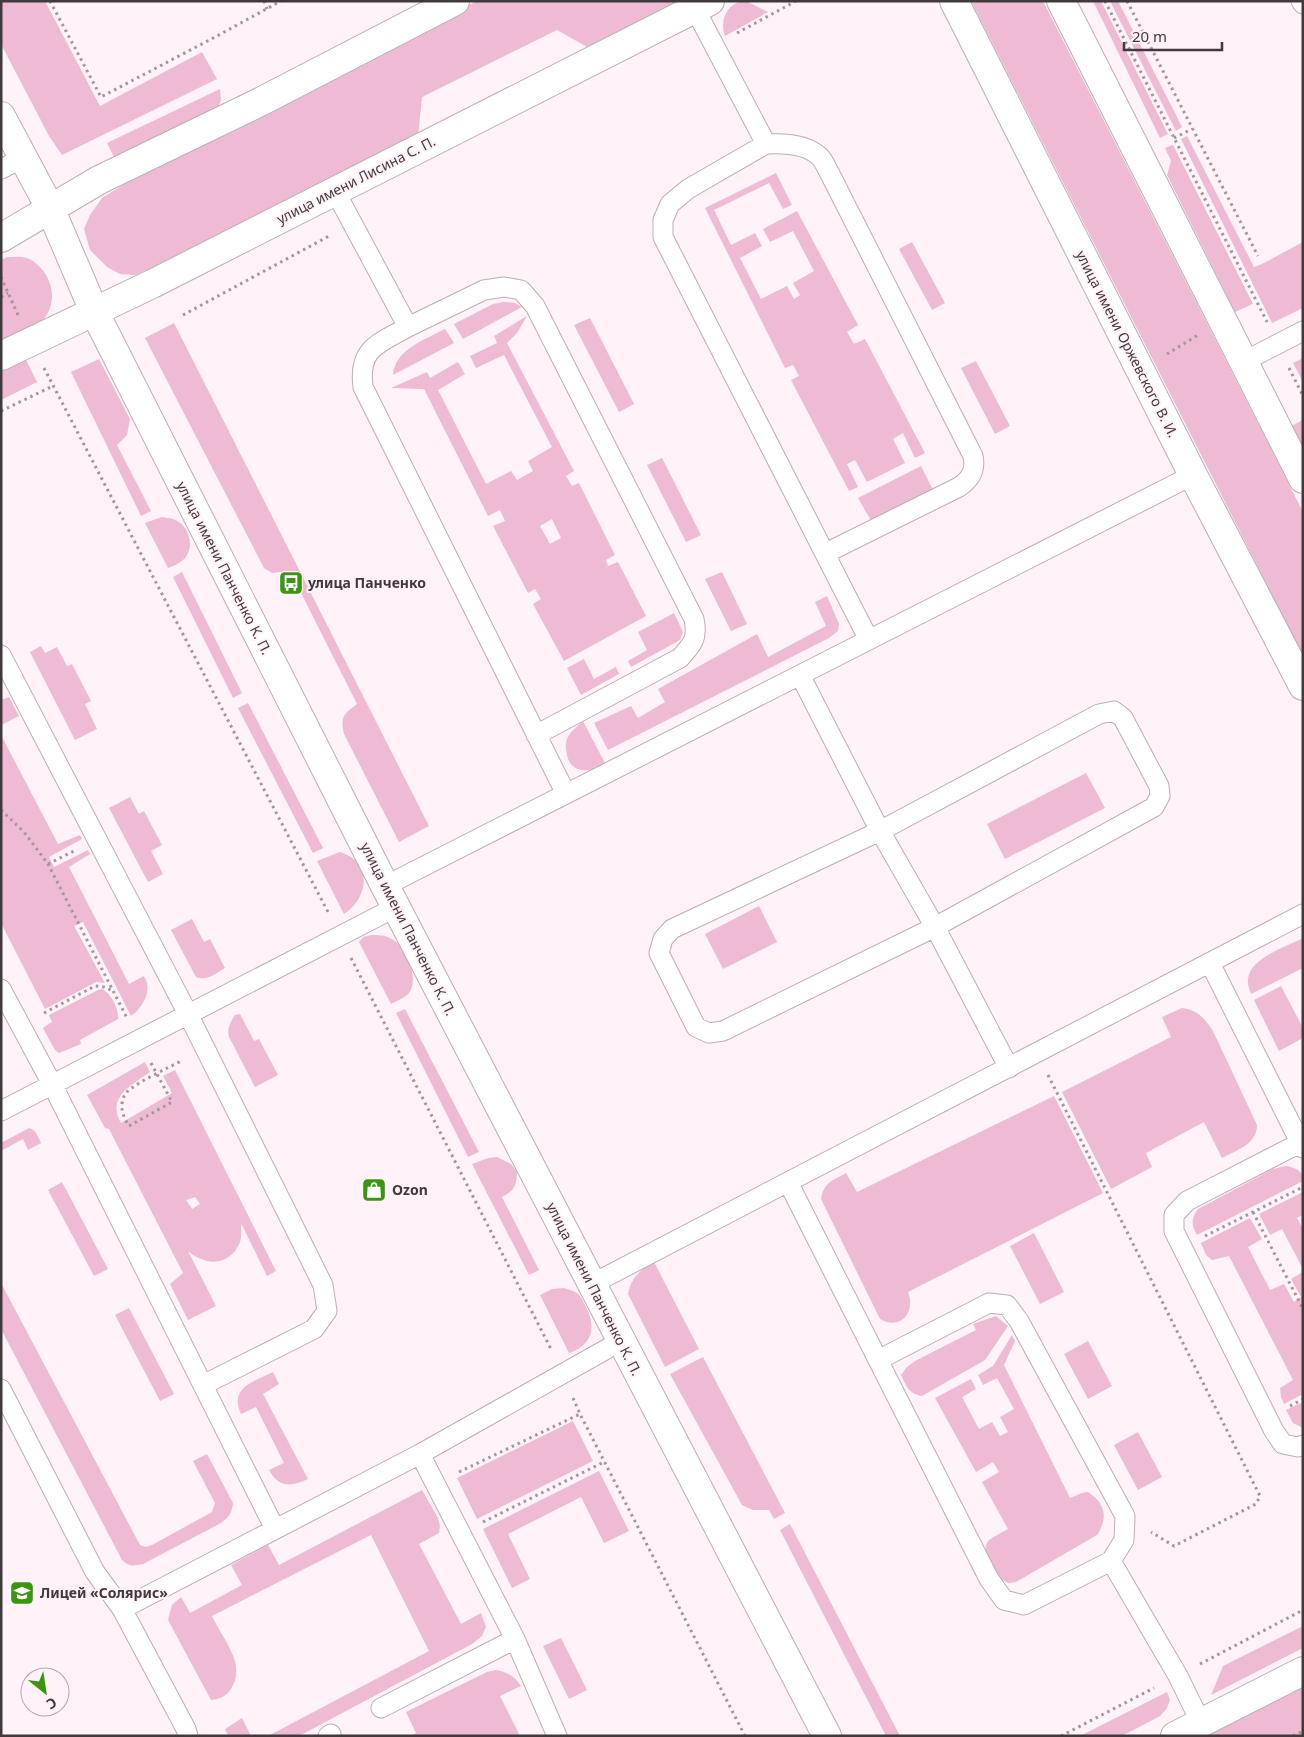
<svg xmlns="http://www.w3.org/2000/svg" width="1304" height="1737" viewBox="0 0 1304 1737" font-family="'Noto Sans',sans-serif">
	<rect width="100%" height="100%" fill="#fff2f8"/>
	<!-- green -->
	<path fill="#efbad3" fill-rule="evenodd" d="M1,1h44l55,105 102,-54 15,27 -155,76 -13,-19 -48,-92z
		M477,1h204l-92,47 -32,-18 -135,67 -4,40 -282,138 -16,-1 -13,-7 -17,-17 -6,-21 6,-14 12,-17 21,-13z
		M746,1l22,11 -43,24c-6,-16 3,-35 21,-35z
		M971,1h72l260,511v144z
		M1093,1h8l67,133 -8,4z
		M1110,1h8l64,126 -6,4z
		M220,89l1,11 -3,8 -103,51 -8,-16z
		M1187,136l67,131 8,-3 41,-22v66l-31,15 -91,-184z
		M1173,145l80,159 -18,8 -68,-137 4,-14 -6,-13z
		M776,173l16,32 -9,4 -14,-26 -55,27 17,35 24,-12 7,13 -22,12 21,41 26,-13 7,13 6,-4 -7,-12 21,-12 -21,-40 -23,11 -7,-13 34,-18 61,114 -11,7 7,12 11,-5 60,114 -10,5 -12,-25 -10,6 12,24 -38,19 -12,-22 -8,4 11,23 -9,4 -58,-111 8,-4 -6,-11 -8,3 -80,-160z
		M912,242l33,61 -13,7 -33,-61z
		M7,257c6,0 14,-1 20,1 23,10 34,41 16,62 -6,6 -32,17 -42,21v-81z
		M504,302l11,1 7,4 -59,32 -9,-15 39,-20z
		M527,316l-10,17 -10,10 67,128 -8,5 6,10 7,-3 36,72 -9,5 2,6 10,-4 28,54 -82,45 -31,-57 8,-5 -6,-10 -7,4 -35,-67 12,-5 -5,-11 -12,6 -64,-127 -33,-1 36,-16 3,6 28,-16 7,12 -27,16 48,94 25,-13 6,9 16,-9 -5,-10 24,-14 -48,-92 -28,13 -6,-12 27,-13 -3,-7zM552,519l9,19 -11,6 -10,-18z
		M590,318l44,86 -15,8 -45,-87z
		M174,323l255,503 -30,16 -55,-108c-4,-18 0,-20 13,-30l-67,-133 -18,2 -8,-5 -119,-230z
		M445,329l9,14 -61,32c2,-26 32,-35 52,-46z
		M25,358l12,24 -36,18v-29z
		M1303,358v24l-10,-19z
		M99,359l31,60 -3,16 -10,10 34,66 -10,5 -70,-144z
		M976,361l34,65 -15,8 -34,-66z
		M1303,420v29l-12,-23z
		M662,458l39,77 -15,7 -39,-77z
		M921,466l12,24 -61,32 -14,-24z
		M162,517c5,1 11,1 15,4 14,7 18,30 5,40 -4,3 -9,5 -14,7l-23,-45z
		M182,572l60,121 -9,5 -60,-121z
		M722,572l25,52 -16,7 -26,-52z
		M827,596l12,28 -1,7 -9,7 -221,112 -14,-27 37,-17 7,12 27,-16 -7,-13 99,-55 11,23 58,-31 -11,-24z
		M674,613l9,19 -3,8 -49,27 -3,-6 19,-11 -9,-18z
		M41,646l4,7 12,-6 10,19 5,-2 19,37 -6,3 12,25 -22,11 -45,-88z
		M584,659l10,20 22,-12 3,7 -38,21 -14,-27z
		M9,697l10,19 -18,9v-25z
		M248,703l75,145 -10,5 -75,-145z
		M583,721l23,44c-14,7 -35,10 -39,-10 -1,-6 -2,-11 0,-16 3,-8 11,-13 16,-18z
		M1,735l57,109 22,-9 2,4 -33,18 5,10 34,-17 2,4 -21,13 60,117 15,-8c9,15 -1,31 -13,40l-48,-94 -9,4 31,57 -9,-1 -51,27 -44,-86z
		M1086,773l19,35 -100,51 -18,-35z
		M130,797l9,17 5,-3 18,34 -11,6 12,23 -15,8 -39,-74z
		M340,852c33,10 29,45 4,62l-27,-53z
		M759,906l18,36 -54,27 -18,-35z
		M192,919l12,23 6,-3 15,29c-10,6 -18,13 -29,9l-25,-47z
		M371,935c7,0 13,0 19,3 16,7 31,42 18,56 -5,5 -12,7 -17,10l-32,-62 4,-5z
		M1303,938v30l-52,26c-1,-4 -4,-10 -3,-15 2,-21 38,-32 55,-41z
		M1281,986l22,42v10l-24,13 -25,-51z
		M102,989c9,4 17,20 16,30l-38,21 1,4 -22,9 -4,-3 -12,-22 9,-6 -3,-7 49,-25z
		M1182,1008c16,2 22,10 31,23l44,94c0,19 -20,25 -35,33l-18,-36 -58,31 6,14 -41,22 -49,-97 109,-55 -9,-20z
		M405,1009l74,143 -11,5 -72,-144z
		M240,1014l14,27 5,-2 19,36 -23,12 -26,-50c-2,-9 1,-14 6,-22z
		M145,1062l5,10c-18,13 -44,25 -29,51l51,-30 -9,-17 12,-6 101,201 -9,5 -26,-53c0,6 1,13 -1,19 -10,25 -35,24 -52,9l28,55 -28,14 -18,-36 13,-11 -74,-144 -4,-1 -18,-33zM195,1197l5,7 -8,5 -6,-9z
		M1054,1096l49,97 -195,99c1,4 3,8 2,12 -1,18 -17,23 -30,15l-59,-120c3,-17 11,-18 25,-26l11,19z
		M29,1128c7,2 9,8 12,15l-13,7 -5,-11 -22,12v-8z
		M497,1157l14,7 6,8c-1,15 -2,18 -15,25l37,73 -10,5 -57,-111 16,-6z
		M1286,1166c10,2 17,4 17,15l-106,54c-6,-10 -6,-17 1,-26l75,-40z
		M62,1182l46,87 -14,7 -46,-86z
		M1303,1192v23l-6,3 6,11v40l-21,-40 -12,6 -11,-21z
		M1250,1218l12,21 -14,8 22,43 14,-6 10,18 7,-5 -10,-18 12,-7v122l-19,10 -3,-7 -1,-9 13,-8 -64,-124 -17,4 -6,-5 -5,-12z
		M1034,1233l30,59 -24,12 -30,-58z
		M654,1262l45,87 -34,18 -37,-73c3,-16 12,-24 26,-32z
		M1,1283l139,262 6,2 6,-2 60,-33 3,-9 -22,-42 14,-7 26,49c-1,10 -4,14 -12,20l-78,41c-9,2 -14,3 -21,-4l-121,-231z
		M564,1288c3,1 8,2 11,4 6,3 8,9 11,15 11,21 6,38 -17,46l-29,-58 12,-6z
		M129,1308l45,86 -14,7 -45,-86z
		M996,1316l12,10 -23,34 -63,36c-14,-3 -15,-9 -21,-21l6,-8 8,-6 61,-31 -3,-6z
		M1012,1335l3,6 -11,24 66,133 12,-5 6,-1c18,12 20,26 9,43l-81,47c-2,0 -5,1 -7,1 -11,-2 -26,-28 -23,-38 2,-7 16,-12 22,-16l-26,-47 17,-10 -6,-10 -17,10 -41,-74 36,-19 5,10 -14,8 17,32 13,-7 8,14 8,-4 -8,-15 14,-8 -17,-31 -14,7 -5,-10 15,-9z
		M1088,1341l24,45 -24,13 -24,-45z
		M703,1357l82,156 -11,6 -5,-9h-16l-11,-5 -72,-131z
		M273,1372l6,12 -16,10 45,85c-17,8 -29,9 -39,-9l15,-7 -28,-56 -15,7c-12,-27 12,-32 32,-42z
		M1303,1402v26l-10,-5 -7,-13z
		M573,1421l20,40 -116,58 -20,-41z
		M1138,1432l24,45 -24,13 -24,-45z
		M599,1471l30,60 -25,12 -23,-46 -73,37 22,45 -18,9 -29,-59z
		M422,1490l16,28 2,8 -1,7 -20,11 42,80 20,-11 5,14 -4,9 -10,8 -173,92h-31l161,-85 -58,-116 -159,81c11,24 35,48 19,73 -4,7 -13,11 -20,11l-43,-80 4,-15 9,-8 9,16 52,-28 -11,-20 37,-20 11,20z
		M790,1524l110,212h-14l-106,-206z
		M1303,1626v22l-92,47 12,-29z
		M561,1638l26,52 -18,9 -26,-53z
		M496,1670c11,2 19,6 25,16l-21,10 20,40h-109l5,-3 -10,-21 81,-40z
		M1303,1684v52h-102z
		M1167,1692l3,8 -3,8 -7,8 -38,20h-42z
		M242,1718l9,18h-23l-3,-7z"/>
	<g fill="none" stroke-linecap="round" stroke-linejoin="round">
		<defs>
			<path id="service" d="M1301,1l2,3
				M695,9l71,135c17,-1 41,0 54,13 4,4 7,12 10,17l143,282c3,14 -2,23 -14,31l-133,66
				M766,144l-78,45 -18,15 -7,16v17l206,403
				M1,169l22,-11
				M335,191l73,136c-30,17 -50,21 -45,60l203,407
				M408,327l76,-37 20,-3 17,3 14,16 159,313c4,19 -1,25 -14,39l-144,77
				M1243,362l60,-31
				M1,655l187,359 135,271 4,26 -13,18 -111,56
				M800,675l80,156 55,96 74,141
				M1114,711l9,7 36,68 1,10 -6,11 -219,120 -212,104 -14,2 -13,-6 -37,-74 4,-14 9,-10 208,-98 219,-117z
				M385,886l808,-411
				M1210,963l93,185
				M1,989l51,95 223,445
				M1,1111l395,-204
				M1300,1143l-113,58 -13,14v16l100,200 9,13 15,3 5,-2
				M788,1182l90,178
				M592,1284l711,-370
				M1,1389l94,183 27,37 64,120 2,7
				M420,1454l95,185 42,97
				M1111,1561l-87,44 -20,-5 -15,-21 -111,-219 111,-57 18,2 12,16 106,195 -1,24 -13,21 67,115 23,47
				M122,1609l298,-155 201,-113
				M381,1708l134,-69
				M328,1736l3,-2"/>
			<path id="minor" d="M954,1l239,474 110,211
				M1061,1l242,478
				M1,116l49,92 44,103 291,575 442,850
				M1,238l98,-58 161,-78 195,-101
				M1,356l151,-72 558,-283
				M1175,1736l128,-65"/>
		</defs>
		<!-- service casing -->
		<use href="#service" stroke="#bdadb4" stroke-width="21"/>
		<!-- minor casing -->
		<use href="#minor" stroke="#bdadb4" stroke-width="30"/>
		<!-- path -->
		<path stroke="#a1979c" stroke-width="3" stroke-dasharray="2.5 4" stroke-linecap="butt" d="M50,1l51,96 116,-61 64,-35
			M264,1l3,8
			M1105,1l162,321
			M1127,1l131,255
			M737,33l59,-32
			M1174,138l18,-9
			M1,277l17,38
			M1,297l7,-4
			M183,315l146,-79
			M1167,354l31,-19
			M44,368l284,544
			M1289,368l14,28
			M1,411l52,-25
			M1,810l23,22 24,32 79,154
			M48,864l26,-13
			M351,958l201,393
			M44,1013l51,-27 9,1 9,4
			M151,1063l21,39 -43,24c-6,-9 -11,-22 -3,-33 7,-9 44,-26 55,-32
			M1048,1075l212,421 -4,8 -82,42 -23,-14
			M1253,1212l50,97
			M1205,1236l98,-49
			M573,1398l7,16 165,322
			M1290,1406l13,-7
			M459,1472l121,-58
			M483,1522l121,-60
			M1200,1664l103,-54
			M1061,1736l93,-48
			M1293,1736l10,-5"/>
		<!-- service -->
		<use href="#service" stroke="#fff" stroke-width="19"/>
		<!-- minor -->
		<use href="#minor" stroke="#fff" stroke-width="28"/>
	</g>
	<!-- icons -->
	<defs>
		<symbol id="bus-square" viewBox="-11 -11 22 22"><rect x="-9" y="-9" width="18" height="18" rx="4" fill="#3a9611" stroke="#fff2f8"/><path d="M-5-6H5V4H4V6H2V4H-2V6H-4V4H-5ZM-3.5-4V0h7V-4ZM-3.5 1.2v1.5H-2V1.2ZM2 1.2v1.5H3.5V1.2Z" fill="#fff"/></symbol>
		<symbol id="shop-square" viewBox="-11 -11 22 22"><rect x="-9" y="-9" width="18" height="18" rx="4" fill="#3a9611" stroke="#fff2f8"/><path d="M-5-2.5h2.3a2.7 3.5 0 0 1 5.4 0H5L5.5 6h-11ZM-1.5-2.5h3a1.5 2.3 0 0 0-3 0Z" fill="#fff"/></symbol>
		<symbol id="school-square" viewBox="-11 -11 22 22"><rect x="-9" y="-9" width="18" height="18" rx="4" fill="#3a9611" stroke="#fff2f8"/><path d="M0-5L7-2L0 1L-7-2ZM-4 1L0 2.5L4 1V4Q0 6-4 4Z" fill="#fff"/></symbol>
	</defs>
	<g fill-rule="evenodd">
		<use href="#bus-square" x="277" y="569" width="28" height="28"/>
		<use href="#shop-square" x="360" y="1176" width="28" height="28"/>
		<use href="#school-square" x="8" y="1579" width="28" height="28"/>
	</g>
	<g text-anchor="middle" stroke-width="4" stroke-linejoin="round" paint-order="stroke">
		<!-- street labels -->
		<g font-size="14" fill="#413a3d" stroke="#fff2f8">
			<text transform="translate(356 180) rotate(-27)" y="5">улица имени Лисина С. П.</text>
			<text transform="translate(1127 344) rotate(63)" y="5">улица имени Оржевского В. И.</text>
			<text transform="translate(224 568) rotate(63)" y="5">улица имени Панченко К. П.</text>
			<text transform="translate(408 929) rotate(63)" y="5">улица имени Панченко К. П.</text>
			<text transform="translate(594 1289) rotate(63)" y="5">улица имени Панченко К. П.</text>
		</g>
		<!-- poi labels -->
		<g font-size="14" font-weight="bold" fill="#413a3d" stroke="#fff2f8" text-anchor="start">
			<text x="308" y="588">улица Панченко</text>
			<text x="392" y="1195">Ozon</text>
			<text x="40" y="1598">Лицей «Солярис»</text>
		</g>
	</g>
	<!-- border -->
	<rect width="1304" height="1737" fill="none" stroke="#413a3d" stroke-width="5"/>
	<!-- north arrow -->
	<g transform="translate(45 1692) rotate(150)"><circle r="24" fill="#fff2f8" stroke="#b3a8ad"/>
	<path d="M0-4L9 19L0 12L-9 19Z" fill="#3a9611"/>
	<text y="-8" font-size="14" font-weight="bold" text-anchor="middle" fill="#413a3d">С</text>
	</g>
	<!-- scale -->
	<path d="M1124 42v8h98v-8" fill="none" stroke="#413a3d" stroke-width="2.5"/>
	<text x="1132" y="42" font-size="15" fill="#413a3d" stroke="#fff2f8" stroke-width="4" paint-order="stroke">20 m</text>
</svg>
